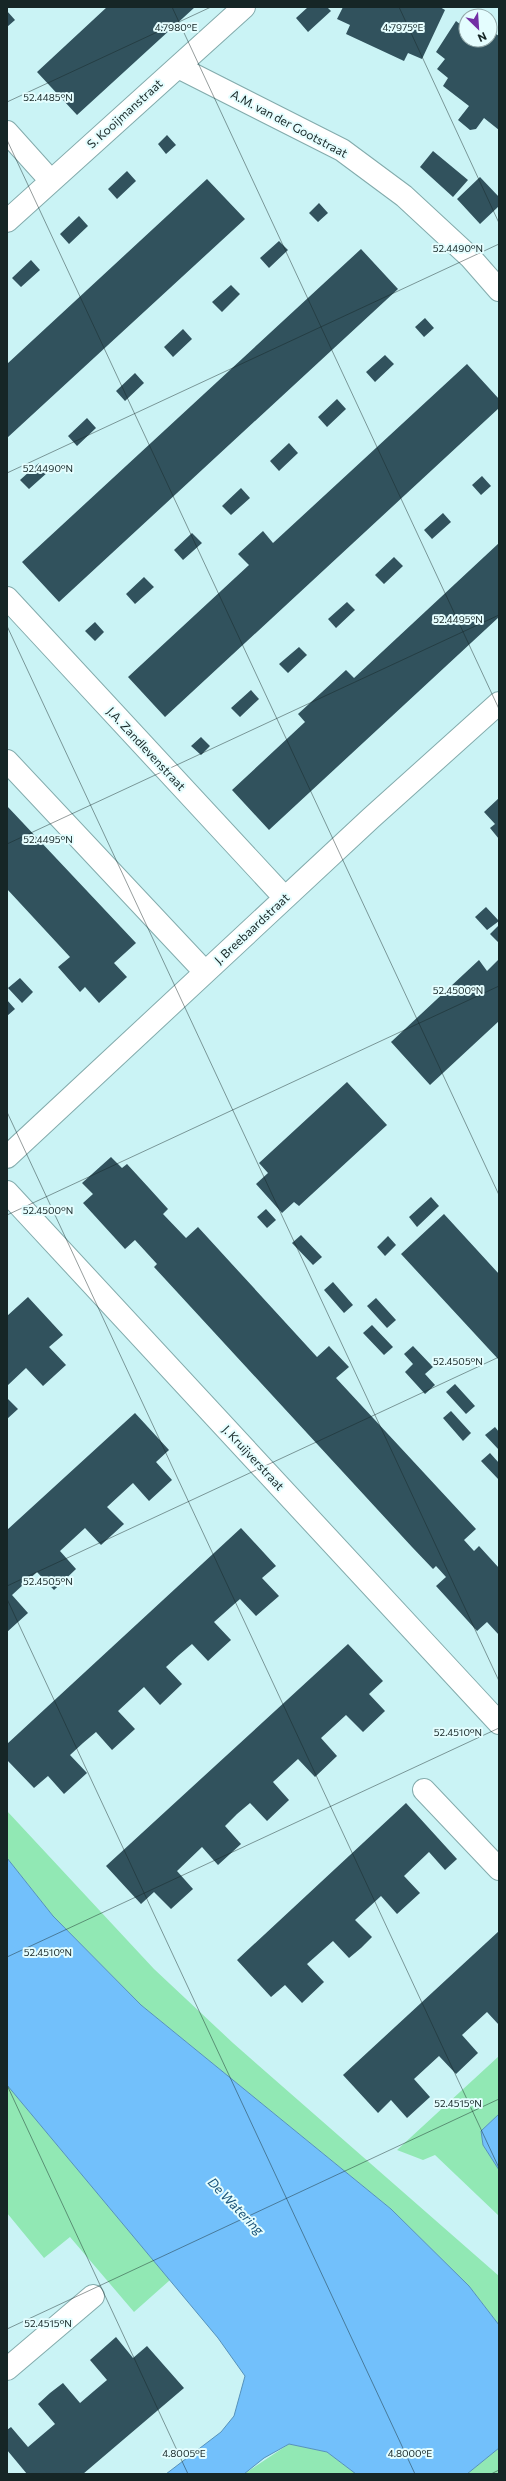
<svg xmlns="http://www.w3.org/2000/svg" width="506" height="2481" viewBox="0 0 506 2481" font-family="Commissioner,sans-serif">
	<rect width="100%" height="100%" fill="#caf3f5"/>
	<!-- green -->
	<path fill="#91e8b4" d="M7,1811l147,158 79,74 266,233v49l-30,-39 -78,-77 -250,-204 -88,-89 -46,-58z
		M499,2056v58l-18,17 2,14 16,25v46l-64,-61 -12,5 -26,-10z
		M7,2085l163,195 -36,32 -64,-75 -26,21 -37,-45z
		M289,2444l38,8 29,22h-112z
		M499,2448v26h-32z"/>
	<!-- water -->
	<path fill="#72c0fb" stroke="#5692bb" d="M7,1858l46,58 88,89 250,204 78,77 30,39v123l-32,26h-111l-29,-22 -38,-8 -25,14 -20,16h-78l55,-42 13,-16 11,-40 -27,-38 -211,-253z
		M499,2114v56l-16,-25 -2,-14z"/>
	<!-- building -->
	<path fill="#31525d" d="M107,7h88l-118,108 -40,-43z
		M308,7h19l4,4 -23,21 -12,-14z
		M343,7h97l5,3 -23,49 -14,-6 -4,8 -58,-27 4,-9 -13,-6z
		M7,11l8,9 -8,7z
		M456,21l10,8v11l24,1 6,-7 3,2v94l-15,-12 -8,11 -6,1 -12,-10 11,-14 -26,-20 5,-8 -11,-9 8,-10 -9,-7z
		M167,135l9,10 -10,9 -8,-10z
		M433,151l35,29 -15,17 -33,-30z
		M127,171l9,10 -19,18 -9,-10z
		M480,177l19,20v9l-19,18 -23,-25z
		M207,179l38,40 -238,219v-74z
		M319,203l9,10 -10,9 -9,-9z
		M79,216l9,10 -19,18 -9,-10z
		M279,241l9,9 -19,18 -9,-10z
		M361,249l37,40 -339,313 -37,-40z
		M31,260l9,10 -19,17 -9,-9z
		M231,285l9,9 -18,18 -10,-10z
		M425,318l9,10 -10,9 -9,-10z
		M183,329l9,10 -19,18 -9,-10z
		M385,355l9,9 -19,18 -9,-10z
		M467,364l32,35v9l-334,309 -37,-40 121,-112 -11,-11 25,-23 10,12z
		M135,373l9,10 -19,18 -9,-10z
		M337,399l9,10 -19,18 -9,-10z
		M87,418l9,10 -19,18 -9,-10z
		M289,443l9,10 -19,18 -9,-10z
		M39,463l9,9 -19,17 -9,-9z
		M482,476l9,10 -10,9 -9,-10z
		M241,488l9,10 -19,17 -9,-9z
		M443,513l8,9 -19,17 -8,-9z
		M192,533l10,10 -19,17 -9,-10z
		M499,543v74l-230,213 -37,-40 73,-68 -7,-8 48,-44 8,8z
		M394,557l9,9 -19,18 -9,-9z
		M144,577l10,10 -19,17 -9,-10z
		M347,602l8,8 -19,18 -8,-9z
		M95,622l9,10 -9,9 -10,-10z
		M299,647l8,8 -19,18 -9,-9z
		M251,690l8,9 -19,18 -9,-9z
		M201,737l9,9 -9,9 -10,-9z
		M499,798v41l-9,-11 5,-4 -11,-12z
		M7,806l129,137 -22,20 13,14 -28,26 -14,-16 -5,5 -22,-25 12,-10 -63,-68z
		M486,907l13,14 -12,9 -12,-13z
		M499,925v18l-9,-9z
		M499,959v62l-69,64 -39,-43 88,-82 8,11z
		M20,978l13,14 -11,11 -14,-15z
		M7,1000l8,9 -8,7z
		M347,1082l40,43 -88,81 -5,-4 -12,11 -26,-29 12,-11 -9,-10z
		M111,1157l11,11 5,-4 22,24 19,21 -5,5 23,24 12,-11 119,130 12,-11 20,21 -13,11 140,151 -12,11 10,11 5,-5 20,22v67l-12,-13 -10,9 -41,-45 10,-9 -10,-11 -3,3 -21,-22 -258,-280 3,-3 -22,-24 -10,9 -42,-46 10,-9 -11,-11z
		M431,1197l8,9 -22,21 -8,-10z
		M266,1209l10,11 -9,8 -10,-11z
		M444,1214l55,60v86l-98,-106z
		M301,1235l21,22 -9,8 -21,-22z
		M388,1236l8,9 -11,11 -8,-9z
		M333,1282l20,23 -9,8 -20,-23z
		M28,1297l35,38 -14,12 17,18 -23,21 -17,-18 -19,18v-70z
		M376,1298l20,22 -9,8 -20,-22z
		M372,1325l21,22 -9,8 -21,-22z
		M413,1346l20,21 -8,7 10,11 -10,9 -20,-22 8,-8 -9,-10z
		M455,1384l20,22 -9,8 -20,-22z
		M7,1398l11,11 -11,10z
		M451,1411l20,22 -8,8 -20,-23z
		M135,1413l34,37 -13,12 16,18 -23,21 -16,-18 -26,24 17,17 -23,21 -16,-17 -25,23 16,18 -22,21 -17,-18 -25,23 16,18 -21,19v-102z
		M495,1427l4,5v18l-14,-15z
		M490,1453l9,10v17l-18,-19z
		M241,1528l35,38 -14,12 17,18 -23,20 -16,-17 -26,23 17,18 -23,21 -16,-17 -13,11 -13,12 16,17 -22,21 -16,-18 -26,24 17,18 -23,21 -16,-18 -13,11 -13,12 17,18 -23,21 -16,-18 -14,12 -27,-28v-16z
		M348,1644l35,37 -14,13 16,17 -22,21 -17,-17 -25,23 16,18 -22,21 -17,-18 -25,23 16,18 -22,21 -17,-18 -13,11 -12,12 16,18 -23,21 -16,-18 -25,24 16,18 -22,20 -17,-17 -13,12 -35,-38z
		M406,1803l51,56 -12,11 -16,-18 -25,24 16,17 -23,21 -16,-18 -26,24 17,17 -11,11 -12,10 -16,-17 -26,23 17,18 -22,21 -17,-18 -14,12 -34,-37z
		M499,1931v94l-12,-13 -25,23 16,18 -22,21 -17,-18 -25,23 16,18 -23,21 -16,-18 -13,13 -35,-38z
		M116,2337l17,21 14,-12 37,42 -101,86h-56l-20,-24v-20l4,-3 17,20 27,-23 -17,-20 12,-11 13,-10 17,20 14,-12 13,-11 -17,-20z"/>
	<g fill="none" stroke-linecap="round" stroke-linejoin="round">
		<defs>
			<path id="street" d="M178,67l164,83 62,46 67,62 28,32
				M7,132l44,49
				M7,221l237,-214
				M7,598l278,300
				M7,761l198,211
				M7,1157l364,-339 128,-115
				M7,1192l492,531
				M424,1790l75,79
				M7,2369l86,-73"/>
		</defs>
		<!-- street casing -->
		<use href="#street" stroke="#83abac" stroke-width="24"/>
		<!-- street -->
		<use href="#street" stroke="#fff" stroke-width="22"/>
	</g>
	<!-- ticks -->
	<path fill="none" stroke="#162626" stroke-width="1" stroke-opacity="0.45" d="M172,7l327,702M399,7l100,216M7,102l204,-95M7,140l492,1055M7,473l492,-229M7,626l492,1055M7,844l492,-229M7,1112l492,1056M7,1215l492,-229M7,1586l492,-229M7,1599l408,875M7,1957l492,-229M7,2085l181,389M7,2329l492,-230M491,2474l8,-4"/>
	<g text-anchor="middle" stroke-width="4" stroke-linejoin="round" paint-order="stroke">
		<!-- street labels -->
		<g font-size="12" fill="#162626" stroke="#e4fdfe">
			<text transform="translate(125 114) rotate(-42)" y="4">S. Kooijmanstraat</text>
			<text transform="translate(289 124) rotate(28)" y="4">A.M. van der Gootstraat</text>
			<text transform="translate(146 749) rotate(47)" y="4">J.A. Zandlevenstraat</text>
			<text transform="translate(252 929) rotate(-43)" y="4">J. Breebaardstraat</text>
			<text transform="translate(253 1458) rotate(47)" y="4">J. Kruijverstraat</text>
		</g>
		<!-- water labels -->
		<g font-size="13" font-style="italic" fill="#185278" stroke="#e4fdfe">
			<text transform="translate(236 2206) rotate(46)" y="5">De Watering</text>
		</g>
	</g>
	<g font-size="10" text-anchor="middle" fill="#162626" stroke="#e4fdfe" stroke-width="4" stroke-linejoin="round" paint-order="stroke">
		<text x="176" y="31">4.7980°E</text>
		<text x="403" y="31">4.7975°E</text>
		<text x="48" y="101">52.4485°N</text>
		<text x="458" y="252">52.4490°N</text>
		<text x="48" y="472">52.4490°N</text>
		<text x="458" y="623">52.4495°N</text>
		<text x="48" y="843">52.4495°N</text>
		<text x="458" y="994">52.4500°N</text>
		<text x="48" y="1214">52.4500°N</text>
		<text x="458" y="1365">52.4505°N</text>
		<text x="48" y="1585">52.4505°N</text>
		<text x="458" y="1736">52.4510°N</text>
		<text x="48" y="1956">52.4510°N</text>
		<text x="458" y="2107">52.4515°N</text>
		<text x="48" y="2327">52.4515°N</text>
		<text x="184" y="2457">4.8005°E</text>
		<text x="410" y="2457">4.8000°E</text>
	</g>
	<!-- border -->
	<rect width="506" height="2481" fill="none" stroke="#162626" stroke-width="16"/>
	<!-- north arrow -->
	<g transform="translate(478 28) rotate(155)"><circle r="19" fill="#e4fdfe" stroke="#92a7a8"/>
	<path d="M0-3L7 15L0 10L-7 15Z" fill="#7330a5"/>
	<text y="-6" font-size="11" font-weight="bold" text-anchor="middle" fill="#162626">N</text>
	</g>
</svg>
